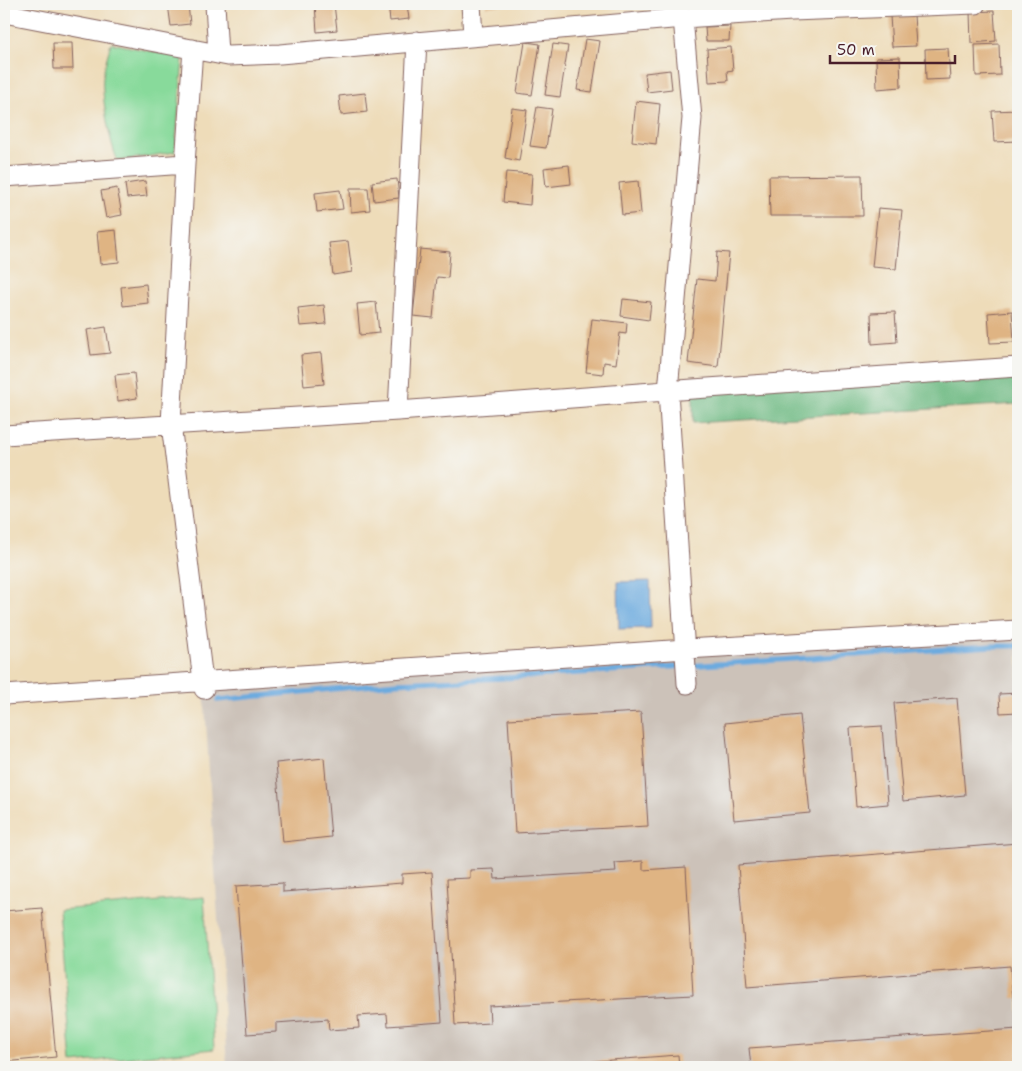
<svg xmlns="http://www.w3.org/2000/svg" width="1022" height="1071" viewBox="0 0 1022 1071" font-family="'Shantell Sans',sans-serif">
	<rect width="100%" height="100%" fill="#f6f6f2"/>
	<filter id="ink" filterUnits="userSpaceOnUse"><feTurbulence type="fractalNoise" baseFrequency=".02" numOctaves="2"/><feDisplacementMap in="SourceGraphic" scale="10" xChannelSelector="R" yChannelSelector="G"/><feConvolveMatrix kernelMatrix="1 2 1 2 8 2 1 2 1" color-interpolation-filters="sRGB"/></filter>
	<filter id="wash" filterUnits="userSpaceOnUse"><feTurbulence type="fractalNoise" baseFrequency=".0096" numOctaves="4" result="noise"/><feDisplacementMap in="SourceGraphic" scale="20" xChannelSelector="R" yChannelSelector="G"/><feGaussianBlur stdDeviation="1.12" result="paint"/><feColorMatrix in="noise" values="0 0 0 0 0 0 0 0 0 0 0 0 0 0 0 0 0 1.4 0 .05"/><feComposite in="paint" operator="in"/></filter>
	<g filter="url(#wash)">
		<rect width="100%" height="100%" fill="#eedcb9"/>
		<!-- industrial -->
		<path fill="#ccc2b9" d="M1018,638v429h-791l-23,-378 172,-19z"/>
		<!-- green -->
		<path fill="#88da9b" stroke="#697c63" d="M111,43l72,15 -8,94 -57,9c-8,-16 -17,-66 -15,-84 1,-11 5,-23 8,-34z
			M204,897l10,152 -142,14 -13,-153z"/>
		<!-- forest -->
		<path fill="#6eba83" stroke="#5c6c57" d="M1018,367v37l-325,19v-34z"/>
		<!-- water -->
		<path fill="#6dabdf" stroke="#5c6585" d="M650,581l1,47 -32,1 -1,-47z"/>
		<g fill="none" stroke-linecap="round" stroke-linejoin="round">
			<!-- stream -->
			<path stroke="#6dabdf" stroke-width="5" d="M218,700l178,-17 108,-5 488,-32h26"/>
		</g>
		<g id="blocks">
			<!-- building -->
			<path fill="#dfb483" d="M168,4h20l2,20 -19,2z
				M315,4h19l3,26 -20,2z
				M388,4h19l2,15 -19,2z
				M486,4h17v1l-17,2z
				M994,11l2,30 -25,2 -1,-31z
				M914,15l2,31 -24,1 -2,-31z
				M730,26l-1,15h-23l-1,-14z
				M585,39l15,2 -8,51 -15,-2z
				M525,42l15,2 -8,51 -15,-2z
				M53,43h19l1,26h-19z
				M553,44l15,2 -8,51 -15,-2z
				M999,44l1,31 -24,1 -1,-31z
				M731,47l2,23 -6,1 1,10 -19,1 -2,-33z
				M948,48l2,31 -24,1 -1,-31z
				M900,57l1,30 -24,2 -1,-31z
				M670,70l2,19 -25,3 -2,-19z
				M365,93l2,19 -26,3 -2,-19z
				M636,101l24,3 -4,40 -24,-3z
				M537,107l15,2 -6,39 -16,-2z
				M512,108l15,2 -8,51 -14,-3z
				M1017,110l1,31 -24,1 -2,-31z
				M569,165l2,19 -25,3 -2,-19z
				M506,172l26,2 -2,31 -27,-3z
				M862,175l1,41h-93l-1,-40z
				M397,179l2,19 -25,3 -2,-19z
				M145,181l2,15 -20,2 -2,-14z
				M638,181l3,32 -19,2 -3,-32z
				M117,188l5,27 -16,3 -5,-27z
				M350,188h18l2,22 -19,2z
				M340,190l3,19 -26,3 -2,-19z
				M878,208l24,2 -6,59 -24,-2z
				M116,230l3,32 -19,2 -3,-32z
				M348,241l4,31 -19,3 -4,-32z
				M420,249l30,3 -2,26 -11,-1 -4,41 -20,-2z
				M717,252l12,1 -11,114 -30,-4 9,-84 18,2z
				M146,284l2,19 -25,3 -2,-19z
				M623,299l28,3 -2,18 -28,-4z
				M376,302l3,31 -19,2 -3,-31z
				M324,305l2,19 -26,2 -2,-18z
				M1012,311l2,31 -24,1 -2,-30z
				M895,312l2,30 -25,2 -1,-31z
				M592,319l35,4 -1,11 -6,-1 -4,31 -12,-2 -1,12 -17,-2z
				M106,327l4,26 -19,2 -4,-25z
				M321,353l3,31 -20,2 -3,-31z
				M134,373l3,25 -19,3 -3,-26z
				M1018,693v19l-18,1 -1,-19z
				M957,698l8,97 -62,6 -9,-98z
				M641,712l7,114 -133,7 -7,-114z
				M800,715l10,98 -76,7 -9,-97z
				M882,726l6,78 -32,3 -6,-79z
				M324,758l7,79 -48,5 -7,-79z
				M1018,843v155h-5l-3,-32 -263,21 -9,-122z
				M643,861v9l43,-3 7,128 -204,11 1,17 -35,2 -8,-146 23,-1v-8l24,-1 1,10 121,-7 -1,-9z
				M432,872l10,150 -54,4 -1,-12 -29,2 1,12 -30,2 -1,-11 -52,4v9l-29,2 -11,-148 47,-3v9l119,-9v-9z
				M42,908l14,149 -52,5v-151z
				M1018,1029v38h-267l-2,-19z
				M678,1055l1,12h-148v-1z"/>
		</g>
	</g>
	<g filter="url(#ink)">
		<use href="#blocks" fill-opacity="0" stroke="#83615d" stroke-width="1"/>
		<g fill="none" stroke-linecap="round" stroke-linejoin="round">
			<defs>
				<path id="minor" d="M215,4l3,50
					M471,4l2,32
					M4,13l224,43 52,-2 403,-36 109,-7 184,-7
					M683,18l9,100 -24,273 19,293
					M193,49l-8,115 -14,260 33,265
					M4,177l181,-13
					M398,411l19,-370
					M4,435l394,-24 295,-22 325,-22
					M4,695l682,-46 332,-19"/>
			</defs>
			<!-- minor casing -->
			<use href="#minor" stroke="#83615d" stroke-width="21"/>
			<!-- minor -->
			<use href="#minor" stroke="#fff" stroke-width="19"/>
		</g>
	</g>
	<!-- margin -->
	<rect width="1022" height="1071" fill="none" stroke="#f6f6f2" stroke-width="20"/>
	<!-- scale -->
	<path d="M830 55v8h125v-8" fill="none" stroke="#4a1f2b" stroke-width="2.5"/>
	<text x="837" y="55" font-size="15" fill="#4a1f2b" stroke="#f6f6f2" stroke-width="4" paint-order="stroke">50 m</text>
</svg>
